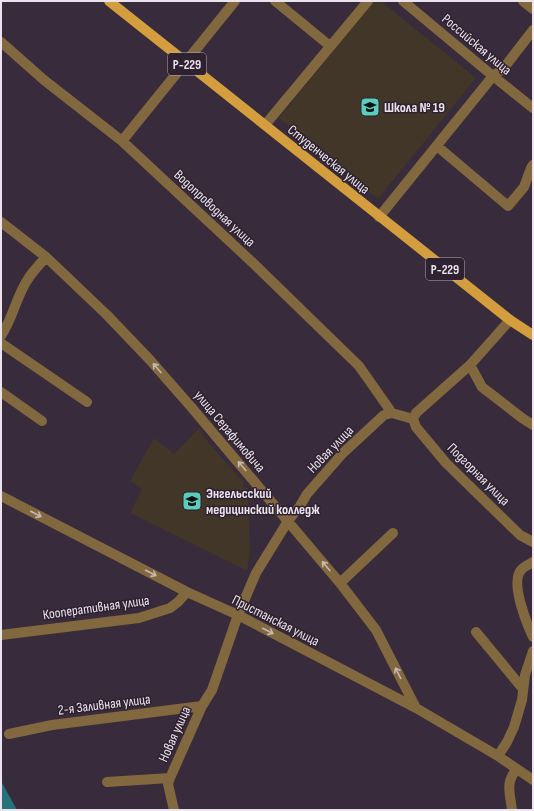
<svg xmlns="http://www.w3.org/2000/svg" width="534" height="811" viewBox="0 0 534 811" font-family="'Sofia Sans Condensed',sans-serif">
	<rect width="100%" height="100%" fill="#382b3b"/>
	<!-- education -->
	<path fill="#413627" d="M373,1h8l95,77 -98,121 -99,-81z
		M200,427l2,7 12,15 29,32 1,7h4l2,64 -3,19 -117,-58 12,-24 -12,-8 24,-43 20,16z"/>
	<!-- water -->
	<path fill="#29717a" d="M1,781l16,29h-16z"/>
	<g fill="none" stroke-linecap="round" stroke-linejoin="round">
		<!-- minor -->
		<path stroke="#82683e" stroke-width="10" d="M275,1l55,45
			M403,1l90,75 40,32
			M523,1l10,8
			M1,42l43,38 78,61 131,122 106,103 33,47
			M265,125l103,-124
			M122,141l113,-140
			M437,146l71,60 16,-19 7,-19 2,-3
			M379,217l114,-141 10,-7 30,-39
			M1,222l45,35 61,58 43,45 42,48 148,175 36,47 40,78
			M1,336c12,-18 15,-39 27,-57 5,-8 12,-15 18,-22
			M1,343l86,59
			M470,365l12,22 40,31 11,7
			M1,392l41,29
			M413,419l3,8 30,36 74,72 13,7
			M1,496l186,96 51,23 178,93 82,48 35,24
			M533,562c-3,2 -8,4 -11,7 -13,12 5,55 11,68
			M340,583l53,-50
			M476,632l47,57
			M1,635l138,-17 31,-10 8,-6 9,-10
			M9,734l43,-9 150,-19
			M498,756l9,-14 7,-15 8,-27 3,-25 8,-24
			M107,782l63,-4
			M174,810l-6,-26 2,-6 32,-72 10,-16 26,-75 18,-42 32,-52 12,-15 7,-12 36,-41 41,-38 8,-2 21,6 3,-6 54,-48 40,-45
			M512,810c-2,-17 -7,-28 5,-41"/>
		<!-- major -->
		<path stroke="#d49d3e" stroke-width="10" d="M109,1l401,319 23,15"/>
	</g>
	<!-- one-way arrows -->
	<defs><path id="oneway-shaft" d="M-6 0H5M1.5-3L5.5 0L1.5 3" fill="none" stroke-width="1.6" stroke-linecap="round" stroke-linejoin="round"/></defs>
	<g stroke="#c6b8b0">
		<use href="#oneway-shaft" transform="translate(157 368) rotate(-131)"/>
		<use href="#oneway-shaft" transform="translate(242 466) rotate(-130)"/>
		<use href="#oneway-shaft" transform="translate(36 514) rotate(27)"/>
		<use href="#oneway-shaft" transform="translate(326 566) rotate(-130)"/>
		<use href="#oneway-shaft" transform="translate(151 573) rotate(27)"/>
		<use href="#oneway-shaft" transform="translate(268 631) rotate(27)"/>
		<use href="#oneway-shaft" transform="translate(398 673) rotate(-117)"/>
	</g>
	<!-- icons -->
	<defs>
		<symbol id="school-square" viewBox="-11 -11 22 22"><rect x="-9" y="-9" width="18" height="18" rx="4" fill="#5acebd" stroke="#2e2230"/><path d="M0-5L7-2L0 1L-7-2ZM-4 1L0 2.5L4 1V4Q0 6-4 4Z" fill="#111"/></symbol>
		<symbol id="university-square" viewBox="-11 -11 22 22"><rect x="-9" y="-9" width="18" height="18" rx="4" fill="#5acebd" stroke="#2e2230"/><path d="M0-5L7-2L0 1L-7-2ZM-4 1L0 2.5L4 1V4Q0 6-4 4Z" fill="#111"/></symbol>
	</defs>
	<g fill-rule="evenodd">
		<use href="#school-square" x="359" y="96" width="22" height="22"/>
		<use href="#university-square" x="181" y="490" width="22" height="22"/>
	</g>
	<g text-anchor="middle" stroke-width="3" stroke-linejoin="round" paint-order="stroke">
		<!-- shield labels -->
		<g fill="#2e2230" stroke="#b2a9b4" stroke-width="1">
			<rect x="168" y="53" width="38" height="22" rx="3"/>
			<rect x="426" y="258" width="38" height="22" rx="3"/>
		</g>
		<g font-size="13" font-weight="bold" fill="#ebe3ed">
			<text x="187" y="69">Р-229</text>
			<text x="445" y="274">Р-229</text>
		</g>
		<!-- street labels -->
		<g font-size="14" fill="#ebe3ed" stroke="#2e2230">
			<text transform="translate(477 44) rotate(40)" y="5">Российская улица</text>
			<text transform="translate(329 159) rotate(39)" y="5">Студенческая улица</text>
			<text transform="translate(215 208) rotate(43)" y="5">Водопроводная улица</text>
			<text transform="translate(230 431) rotate(50)" y="5">улица Серафимовича</text>
			<text transform="translate(330 449) rotate(-46)" y="5">Новая улица</text>
			<text transform="translate(479 474) rotate(45)" y="5">Подгорная улица</text>
			<text transform="translate(96 607) rotate(-8)" y="5">Кооперативная улица</text>
			<text transform="translate(276 620) rotate(27)" y="5">Пристанская улица</text>
			<text transform="translate(104 704) rotate(-7)" y="5">2-я Заливная улица</text>
			<text transform="translate(174 734) rotate(-66)" y="5">Новая улица</text>
		</g>
		<!-- poi labels -->
		<g font-size="14" font-weight="bold" fill="#ebe3ed" stroke="#2e2230" text-anchor="start">
			<text x="384" y="112">Школа № 19</text>
			<text x="206" y="498">Энгельсский<tspan x="206" dy="16">медицинский колледж</tspan></text>
		</g>
	</g>
	<!-- border -->
	<rect width="534" height="811" fill="none" stroke="#ebe3ed" stroke-width="4"/>
</svg>
